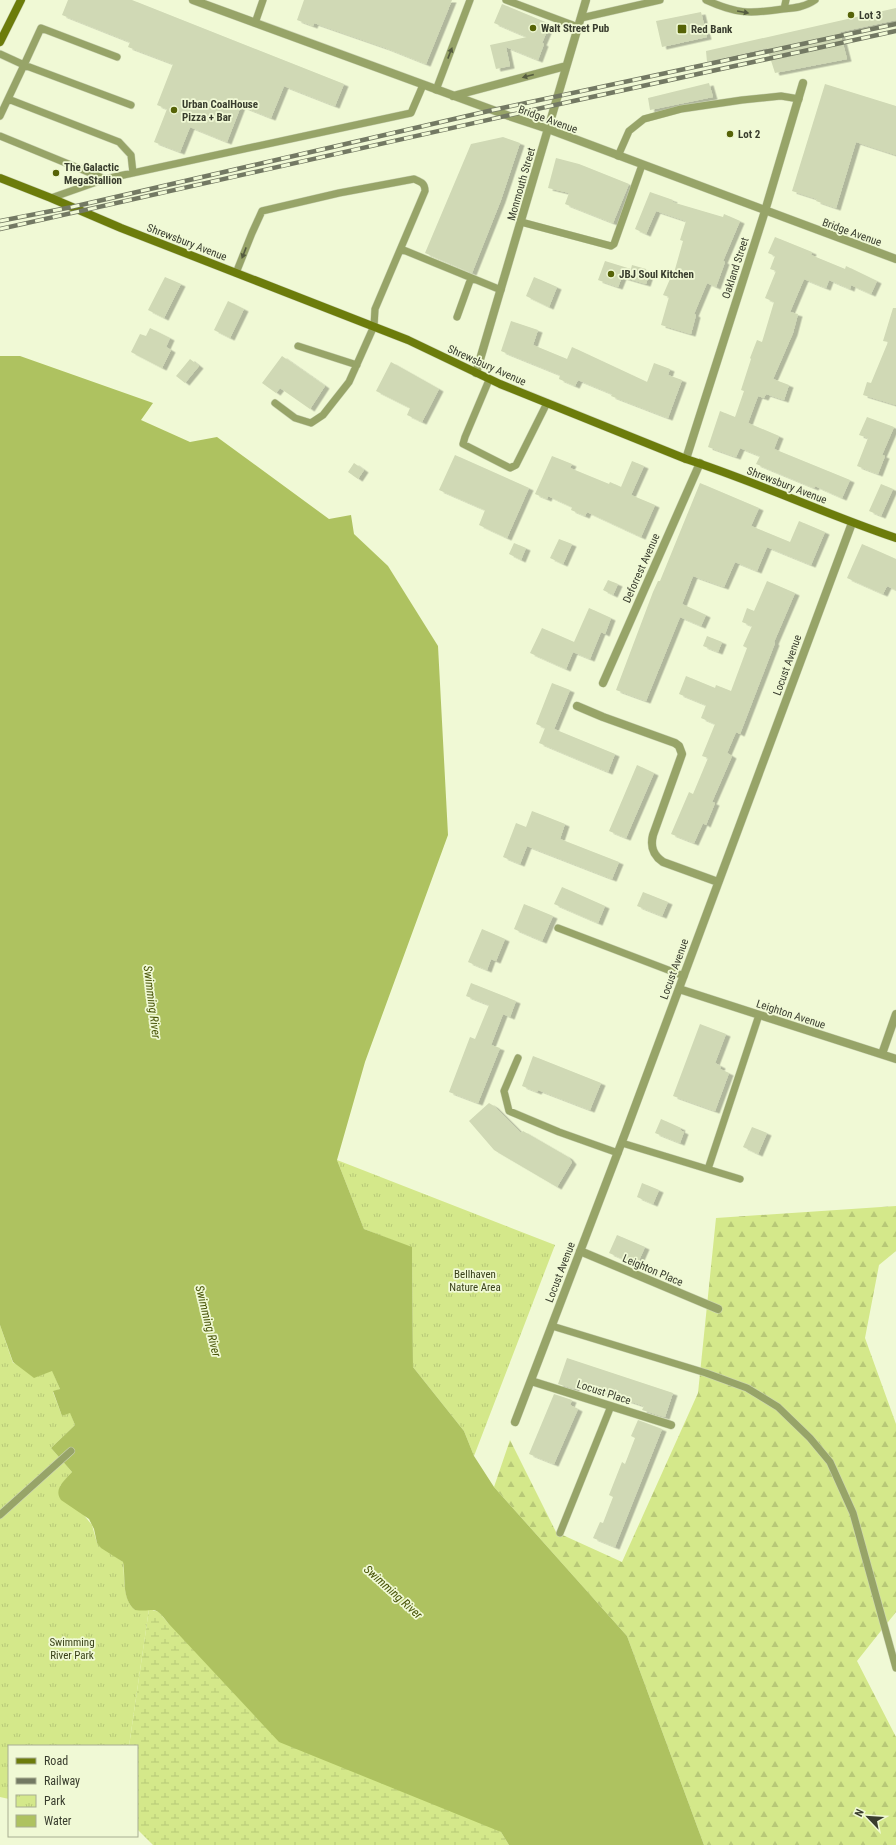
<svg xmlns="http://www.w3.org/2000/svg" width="896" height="1845" viewBox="0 0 896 1845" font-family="'Roboto Condensed',sans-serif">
	<defs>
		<pattern id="forest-firs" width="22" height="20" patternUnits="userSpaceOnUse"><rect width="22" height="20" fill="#d4e88a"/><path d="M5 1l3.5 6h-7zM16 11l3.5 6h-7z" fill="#b7c877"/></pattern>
		<pattern id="wetland-marsh" width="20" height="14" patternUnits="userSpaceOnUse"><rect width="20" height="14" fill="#d4e88a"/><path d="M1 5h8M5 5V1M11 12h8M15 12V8" fill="none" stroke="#b7c877"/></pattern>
		<pattern id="park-tufts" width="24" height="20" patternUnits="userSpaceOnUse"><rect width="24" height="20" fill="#d4e88a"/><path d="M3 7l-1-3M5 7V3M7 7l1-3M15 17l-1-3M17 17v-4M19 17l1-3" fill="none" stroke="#b7c877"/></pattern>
		<filter id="shadow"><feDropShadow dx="4.5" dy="2.5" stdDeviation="0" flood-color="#0004"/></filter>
	</defs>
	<rect width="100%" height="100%" fill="#f0f9d5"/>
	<!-- forest -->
	<path fill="url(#forest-firs)" d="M896,1206v45l-17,14 -14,73 31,86v188l-39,49 39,76v108h-192l-77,-209 -133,-149 16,-47 46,92 66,30 76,-169 18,-175z"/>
	<!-- wetland -->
	<path fill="url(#wetland-marsh)" d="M149,1609l10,3 9,11 333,209 8,13h-356l-16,-16v-83h-8z"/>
	<!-- park -->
	<path fill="url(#park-tufts)" d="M337,1160l218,85 -81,211 -10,-25 -51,-64 -1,-119 -48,-19z
		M0,1325l13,38 39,7 8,19 -7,3 9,24 8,-4 5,13 -24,23 21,24 -12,14 32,39 5,18 26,19c2,15 -1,37 12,48l14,-1 -20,137h-120v53l-9,-2z"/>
	<!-- water -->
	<path fill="#aec260" d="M0,356h20l133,47 -12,17 49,22 27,-5 112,82 22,-4 3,19 34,32 50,80 10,189 -83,227 -28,98 27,69 48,18 1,120 51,64 10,25 20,31 133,149 77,209h-195l-8,-13 -222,-90 -111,-119c-15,-20 -13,-10 -33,-13 -14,-12 -9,-32 -12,-48l-22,-14 -4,-5 -3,-14 -5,-10 -28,-19c-8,-11 4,-20 11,-28l-21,-24 24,-23 -5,-12 -8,3 -9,-25 7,-2 -8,-18 -18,7 -21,-16 -13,-37z"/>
	<!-- building -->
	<path fill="#d0d9b5" filter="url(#shadow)" d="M68,0h64l212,84 -9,22 -51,-20 -13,32 -30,-12 -14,36 -37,-15 -10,25 -26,-10 13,-33 -10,-4 16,-41 -45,-17 2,-5 -68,-27z
		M304,0h148l-26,64 -40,-16 -72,-25 -1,3 -16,-6z
		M502,4l48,20 -8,19 2,1 -6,16 -32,-13 4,19 -14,3 -6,-24 37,-8 -33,-14z
		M896,8v12l-56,12 7,27 -72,14 -8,-25 -60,14 -1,-11z
		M701,12l6,25 -45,10 -6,-26z
		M709,83l4,14 -63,13 -2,-12z
		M825,84l71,22v49l-40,-13 -20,66 -20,-7 1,-2 -25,-8z
		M503,137l17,6 -19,57 -29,73 -47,-20 46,-109z
		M556,158l23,6 50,20 -16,39 -48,-19 4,-11 -21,-5z
		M650,192l23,8 -1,2 51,15 1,-3 16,7 -17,40 2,1 -9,25 -9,-4 -13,31 2,1 -5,19 -30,-9 8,-28 -6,-2 7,-16 2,1 11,-39 -3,-1 6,-19 -30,-10 -10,23 -11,-5z
		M775,237l37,15 -1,3 34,14 1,-3 31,15 -6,13 -20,-9 -1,4 -21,-9 -3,8 -22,-9 -14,33 8,2 -5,19 -20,46 16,6 -5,15 -18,-6 -2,4 -6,-2 -10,27 31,13 -5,13 76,31 -8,18 -27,-12 -1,2 -58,-24 4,-8 -20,-8 -4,9 -28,-10 12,-36 15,6 9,-26 -3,-1 10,-31 -1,-1 7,-18 5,2 12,-40 -9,-4 11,-27 -6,-2 5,-13 -7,-3z
		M605,261l26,8 1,-4 14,4 -1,5 4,1 -3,9 -24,-7 -4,10 -20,-7z
		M165,277l16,7 -17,34 -16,-8z
		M534,277l23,10 -8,20 -23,-11z
		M228,301l16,8 -14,29 -16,-8z
		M893,308h3v97l-33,-10 4,-13 4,1 17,-41 -5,-1z
		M511,321l27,9 -5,15 34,14 5,-12 75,35 7,-19 16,6 -2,6 14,5 -14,38 -57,-22 1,-2 -34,-14 -3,6 -16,-7 1,-4 -59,-24z
		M150,328l20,10 -4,9 5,3 -9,18 -31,-16 9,-18 6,2z
		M282,356l43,30 -15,23 -30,-21 -4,5 -14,-10z
		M190,359l9,7 -14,17 -9,-7z
		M391,362l48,27 -17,33 -15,-7 3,-7 -34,-17z
		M867,417l27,10 -12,28 3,1 -7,18 -21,-8 11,-28 -9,-3z
		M455,455l74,33 -22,50 -28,-13 6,-15 -46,-20z
		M552,456l20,8 -2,4 39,16 1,-2 11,5 11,-26 12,5 -13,29 24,10 -14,32 -54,-25 -2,4 -14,-6 1,-3 -24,-11 -1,3 -12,-5z
		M354,463l10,7 -6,9 -10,-7z
		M700,483l59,25 -8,18 39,16 9,-21 26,11 -14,33 -44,-18 -10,24 -22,-9 -11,25 -31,-11 -11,28 24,11 -5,11 -21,-9 -34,84 -30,-11 37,-98 5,-11h2z
		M881,484l12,5 -12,27 -12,-5z
		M559,539l13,5 -9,20 -13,-6z
		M514,543l12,5 -5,12 -12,-6z
		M862,544l34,15v31l-9,-4 -4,8 -36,-16z
		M608,580l10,4 -5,11 -10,-5z
		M767,581l28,12 -21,49 1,1 -35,91 -4,-2 -9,21 5,3 -20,46 3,1 -9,22 -3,-2 -9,20 -23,-9 18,-42 4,2 15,-36 -6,-2 13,-32 -14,-6 5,-13 -27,-11 7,-18 29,12 1,-3 15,6 16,-43 -4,-2 9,-20 -10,-4 5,-14 7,3z
		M589,608l22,10 -6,16 -4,-2 -11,27 -17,-7 -7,17 -36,-16 12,-25 32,14z
		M707,636l15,6 -4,10 -15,-6z
		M552,683l18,7 -16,39 61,25 -7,18 -69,-29 6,-15 -9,-4z
		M637,765l17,8 -28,65 -17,-7z
		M532,811l33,13 -5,15 59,23 -7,17 -85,-33 -7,18 -17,-7 13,-34 10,4z
		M562,887l43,19 -7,17 -44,-19z
		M643,892l25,10 -6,14 -25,-10z
		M524,904l29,12 -11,25 -28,-12z
		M482,929l23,10 -9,22 -5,-2 -4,11 -19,-8z
		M471,983l45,18 -6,16 -7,-3 -12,31 9,3 -22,55 -29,-11 21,-55 5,2 14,-34 -23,-9z
		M700,1024l26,10 -11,29 6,3 -1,3 9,4 -14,38 -42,-15z
		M533,1056l68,27 -11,27 -52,-20 -1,2 -15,-6z
		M489,1103l5,3 27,27 2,-2 45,26 4,5 -15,25 -63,-37 -25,-29z
		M661,1119l20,9 -1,2 4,2 -4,11 -25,-10z
		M752,1127l15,6 -9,21 -15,-7z
		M642,1183l17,7 -6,14 -16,-7z
		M617,1235l28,12 -8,18 -28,-12z
		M567,1358l106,35 -8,24 -23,-7 2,-4 -67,-22 -2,5 -17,-5z
		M554,1394l18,6 -2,5 8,4 -24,55 -25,-10z
		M638,1420l24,9 -47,118 -22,-9 7,-16 3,1 10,-26 -4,-2 13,-33 3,2 10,-26 -4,-2z"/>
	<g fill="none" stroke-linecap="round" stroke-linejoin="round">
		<defs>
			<path id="lane" d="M506,0l72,27
				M706,0c31,14 44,14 77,9 12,-1 22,-2 32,-9
				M784,9l2,-9
				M581,18l79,-18
				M255,23l8,-23
				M0,54l24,11 -24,51
				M117,57l-76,-29 -17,37 107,40
				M436,90l34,-90
				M8,99l111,43 12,13 2,18
				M0,136l105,43 306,-66 12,-28
				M618,156l11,-25 15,-12 37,-10 61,-9 39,-4 18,3
				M51,198l54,-19
				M521,222l90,24 3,-2 28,-79
				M401,249l100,41
				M236,273l16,-40 10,-22 77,-18 75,-14c7,3 11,4 11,12l-50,118 -1,17 -25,56 -26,33 -12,8 -16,-5 -20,-15
				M457,317l14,-39
				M298,346l59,19
				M489,380l-24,57 -2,7 47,24 6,-3 31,-62
				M558,928l126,48
				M518,1058l-14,33 5,20 50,21 59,21
				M622,1143l118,36
				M708,1169l51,-154
				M552,1326l154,47 41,15 31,19 32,31 20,24 23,51 43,155
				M0,1515l71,-64
				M560,1533l51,-127"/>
			<path id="street" d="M193,0l316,116 39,13 348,130
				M453,96l113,-30
				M476,373l110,-373
				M686,459l79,-248 38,-128
				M603,683l97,-220
				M577,706l26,11 72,26 4,3 3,8 -29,81c-3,12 0,20 10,27l55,20
				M679,989l217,70
				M882,1054l14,-40
				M580,1251l138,58
				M531,1381l140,44
				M515,1422l111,-291 226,-608"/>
			<path id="secondary" d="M0,42l21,-42
				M0,178l51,20 70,30 287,112 92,44 186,75c71,23 139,55 210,79"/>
		</defs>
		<!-- lane casing -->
		<use href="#lane" stroke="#cbd3b4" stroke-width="8"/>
		<!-- street casing -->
		<use href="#street" stroke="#cbd3b4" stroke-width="9"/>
		<!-- secondary casing -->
		<use href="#secondary" stroke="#cbd3b4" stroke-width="9"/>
		<!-- lane -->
		<use href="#lane" stroke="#97a468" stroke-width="7"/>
		<!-- street -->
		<use href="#street" stroke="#97a468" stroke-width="8"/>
		<!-- secondary -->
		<use href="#secondary" stroke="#6c7c0b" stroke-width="8"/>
		<defs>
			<path id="rail" d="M0,221l72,-14 421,-97 403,-86
				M0,229l555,-124 341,-74"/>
		</defs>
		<!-- rail casing -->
		<use href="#rail" stroke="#737963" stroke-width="4.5"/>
		<!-- rail -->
		<use href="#rail" stroke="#f0f9d5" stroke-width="3" stroke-dasharray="9" stroke-linecap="butt"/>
	</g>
	<!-- one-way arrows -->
	<defs><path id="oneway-solid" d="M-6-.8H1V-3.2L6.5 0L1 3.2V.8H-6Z"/></defs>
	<g fill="#555c3f">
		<use href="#oneway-solid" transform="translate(743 12) rotate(10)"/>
		<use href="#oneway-solid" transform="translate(450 53) rotate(-69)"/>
		<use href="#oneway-solid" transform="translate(528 76) rotate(165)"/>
		<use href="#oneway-solid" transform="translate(244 253) rotate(111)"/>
	</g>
	<!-- markers -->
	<g fill="#566307" stroke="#f0f9d5" stroke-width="1.5">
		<circle cx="851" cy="15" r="4"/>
		<circle cx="533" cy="28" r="4"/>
		<rect x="677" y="24" width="10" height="10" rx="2"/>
		<circle cx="174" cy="110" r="4"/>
		<circle cx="730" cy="134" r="4"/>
		<circle cx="56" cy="173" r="4"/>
		<circle cx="611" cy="274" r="4"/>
	</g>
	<g text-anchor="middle" stroke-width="3.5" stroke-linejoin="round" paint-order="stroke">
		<!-- poi labels -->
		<g font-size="11" font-weight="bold" fill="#393d2e" stroke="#f0f9d5" text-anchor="start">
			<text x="859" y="19">Lot 3</text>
			<text x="541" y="32">Walt Street Pub</text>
			<text x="691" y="33">Red Bank</text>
			<text x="182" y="108">Urban CoalHouse<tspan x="182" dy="13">Pizza + Bar</tspan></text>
			<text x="738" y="138">Lot 2</text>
			<text x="64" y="171">The Galactic<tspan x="64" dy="13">MegaStallion</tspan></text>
			<text x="619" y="278">JBJ Soul Kitchen</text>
		</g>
		<!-- street labels -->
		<g font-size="11" fill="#393d2e" stroke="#f0f9d5">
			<text transform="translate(548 119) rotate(20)" y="4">Bridge Avenue</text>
			<text transform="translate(521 184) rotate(-74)" y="4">Monmouth Street</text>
			<text transform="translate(852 232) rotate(20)" y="4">Bridge Avenue</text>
			<text transform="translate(187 242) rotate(21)" y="4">Shrewsbury Avenue</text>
			<text transform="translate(735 268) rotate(-72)" y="4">Oakland Street</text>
			<text transform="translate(487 365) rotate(24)" y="4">Shrewsbury Avenue</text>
			<text transform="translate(787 485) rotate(21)" y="4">Shrewsbury Avenue</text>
			<text transform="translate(641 568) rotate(-66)" y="4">Deforrest Avenue</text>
			<text transform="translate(787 665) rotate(-70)" y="4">Locust Avenue</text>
			<text transform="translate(674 969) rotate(-70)" y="4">Locust Avenue</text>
			<text transform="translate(791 1014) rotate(18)" y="4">Leighton Avenue</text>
			<text transform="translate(653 1270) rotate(23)" y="4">Leighton Place</text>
			<text transform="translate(560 1272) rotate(-69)" y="4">Locust Avenue</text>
			<text transform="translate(604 1392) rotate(18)" y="4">Locust Place</text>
		</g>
		<!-- park labels -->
		<g font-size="11" fill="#394119" stroke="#f0f9d5">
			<text x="475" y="1278">Bellhaven<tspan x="475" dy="13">Nature Area</tspan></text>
			<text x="72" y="1646">Swimming<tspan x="72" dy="13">River Park</tspan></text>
		</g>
		<!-- water labels -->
		<g font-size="12" font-style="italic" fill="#475307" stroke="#f0f9d5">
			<text transform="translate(152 1002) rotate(83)" y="4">Swimming River</text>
			<text transform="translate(208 1321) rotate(76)" y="4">Swimming River</text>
			<text transform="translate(393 1592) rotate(42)" y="4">Swimming River</text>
		</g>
	</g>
	<!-- legend -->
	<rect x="8" y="1745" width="130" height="92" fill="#f0f9d5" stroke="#a7ae92"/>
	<rect x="16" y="1758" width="20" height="6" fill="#6c7c0b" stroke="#a7ae92"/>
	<text x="44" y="1765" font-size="12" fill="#393d2e">Road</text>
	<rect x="16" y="1778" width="20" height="6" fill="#737963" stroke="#a7ae92"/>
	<text x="44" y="1785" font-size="12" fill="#393d2e">Railway</text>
	<rect x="16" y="1795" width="20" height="12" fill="url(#park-tufts)" stroke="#a7ae92"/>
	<text x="44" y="1805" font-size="12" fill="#393d2e">Park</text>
	<rect x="16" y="1815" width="20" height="12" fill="#aec260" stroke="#a7ae92"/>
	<text x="44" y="1825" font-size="12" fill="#393d2e">Water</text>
	<!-- north arrow -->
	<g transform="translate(868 1817) rotate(295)" stroke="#f0f9d5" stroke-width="3" paint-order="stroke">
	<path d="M0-3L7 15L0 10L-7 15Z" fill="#393d2e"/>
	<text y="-6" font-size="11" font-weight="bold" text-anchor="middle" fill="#393d2e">N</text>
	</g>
</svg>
